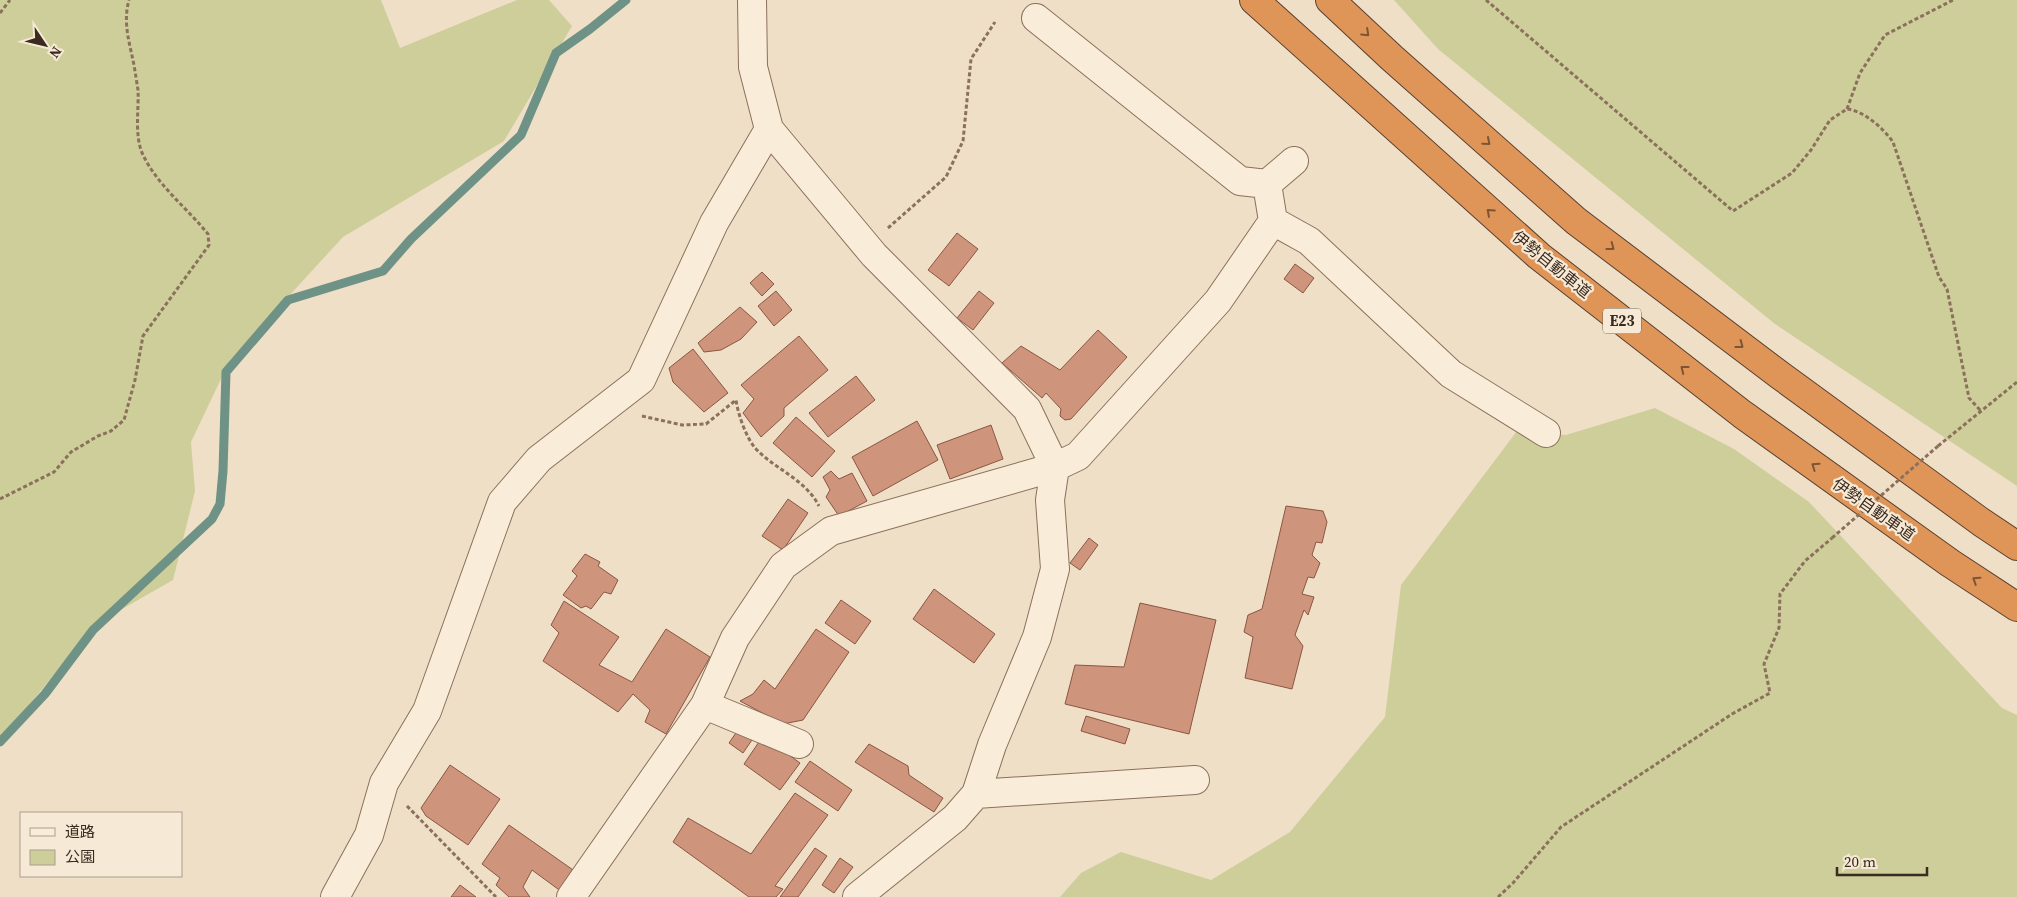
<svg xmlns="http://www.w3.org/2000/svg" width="2017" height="897" viewBox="0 0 2017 897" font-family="'Source Serif 4','Noto Sans JP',serif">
	<rect width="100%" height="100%" fill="#efdfc7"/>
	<!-- green -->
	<path fill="#cdce9a" d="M0,0h381l19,48 117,-48h32l23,26 -68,115 -161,96 -113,123 -39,82 4,49 -22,89 -77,44 -96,116z
		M1394,0h623v486l-242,-162 -337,-275z
		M1655,408l79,41 75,53 193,206 15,7v182h-957l21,-24 40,-21 90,28 79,-48 95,-115 16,-132 116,-154 49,4z"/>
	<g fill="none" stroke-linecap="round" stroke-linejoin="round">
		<!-- stream -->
		<path stroke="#6e9285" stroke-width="9" d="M0,742l45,-48 48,-64 119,-111 8,-15 3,-33 3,-99 62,-72 95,-29 28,-32 110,-104 35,-82 34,-24 36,-29"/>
	</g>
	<!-- building -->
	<path fill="#ce957c" stroke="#8b5641" d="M957,233l21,16 -29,37 -21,-16z
		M1295,264l19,14 -11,15 -19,-14z
		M762,272l12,12 -12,12 -12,-13z
		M776,291l16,19 -18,16 -16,-20z
		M979,291l15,12 -21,27 -16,-12z
		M740,307l17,15 -16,17 -20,11 -17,2 -6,-9z
		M1098,330l29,27 -56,62 -6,1 -5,-4 1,-7 -15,-16 -4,5 -40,-35 19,-17 39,24z
		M799,336l29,34 -44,38v8l-23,21 -18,-24 11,-14 -13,-14z
		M693,349l35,44 -24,19 -31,-30 -4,-14z
		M856,376l19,24 -47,37 -19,-24z
		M796,417l39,34 -23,26 -39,-34z
		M917,421l21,39 -65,36 -21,-39z
		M991,425l12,34 -53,20 -13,-34z
		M831,471l8,8 13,-6 15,28 -28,15 -13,-19 4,-7 -7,-13z
		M788,499l20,14 -25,37 -21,-14z
		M1286,506l37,5 4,11 -5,21 -6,-1 -4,13 8,8 -6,15 -6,-1 -6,17 12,3 -6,18 -4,-5 -9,25 8,11 -11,43 -47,-11 8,-41 -9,-5 4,-17 14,-6z
		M1089,538l9,7 -18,25 -10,-7z
		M585,554l15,8 -2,4 20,14 -7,14 -7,-2 -13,17 -5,-3 -5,2 -18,-13 14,-19 -5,-5z
		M934,589l61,45 -21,29 -61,-44z
		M841,600l30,21 -16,23 -30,-21z
		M564,601l55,36 -20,28 33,17 34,-53 44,28 -44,77 -21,-12 5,-12 -17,-16 -15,18 -75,-51 16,-28 -8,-8z
		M1140,603l76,17 -27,114 -124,-30 10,-39 49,2z
		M816,629l33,23 -46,68 -20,4 -43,-23 13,-7 11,-14 11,9z
		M1086,716l44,13 -5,15 -44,-13z
		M740,727l14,10 -11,16 -14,-10z
		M763,736l37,27 -20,27 -36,-26z
		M869,744l39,22 1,9 34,23 -9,14 -79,-50z
		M810,761l42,29 -14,21 -43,-29z
		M450,765l50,34 -32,46 -42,-29 -5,-8z
		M795,793l33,22 -53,71 8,3 -7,8h-27l-76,-55 15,-24 63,36z
		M509,825l67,47 -14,20 -30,-22 -9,17 7,10h-21l-13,-12 4,-7 -18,-14z
		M815,848l12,8 -29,41h-18z
		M840,858l13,9 -19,26 -12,-8z
		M460,885l16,12h-25z"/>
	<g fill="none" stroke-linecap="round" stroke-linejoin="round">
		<defs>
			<path id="minor" d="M752,0l1,67 16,62 105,126 153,154 28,58 -5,33 5,69 -18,68 -45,108 -16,49 -21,24 -98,79
				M1036,18l204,163 27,3
				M1273,221l36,20 142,133 95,59
				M705,705l94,39
				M976,794l219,-14
				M335,897l34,-62 15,-52 43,-72 75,-209 37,-43 102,-79 73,-157 55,-94
				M571,897l134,-192 30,-67 48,-72 48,-35 224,-64 23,-11 140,-155 55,-80 -6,-37 27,-23"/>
			<path id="highway" d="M1254,0l285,256 203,158 208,149 67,44
				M1330,0l62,58 184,163 205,155 200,146 36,24"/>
		</defs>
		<!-- minor casing -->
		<use href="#minor" stroke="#8b705c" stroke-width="30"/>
		<!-- highway casing -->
		<use href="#highway" stroke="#593f30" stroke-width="30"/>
		<!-- path -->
		<path stroke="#8b705c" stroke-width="3" stroke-dasharray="4 2.5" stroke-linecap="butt" d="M1486,0l247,211 59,-38 19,-23 19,-30 17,-11c17,2 36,19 46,33l46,135 8,12 22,109 12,13
			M0,13l10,-13
			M1847,109l13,-36 25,-38 68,-35
			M888,228l58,-51 17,-36 8,-82 24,-37
			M642,416l40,9 24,-1 30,-24c2,14 10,38 20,49 20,21 49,30 63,57
			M1938,446l79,-64
			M0,499l54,-27 17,-20 27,-16 13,-5 13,-11 11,-40 8,-44 66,-91 -1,-11c-21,-26 -50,-48 -65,-79 -9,-19 -4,-45 -5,-65 -1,-6 -2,-13 -3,-19 -4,-25 -13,-46 -6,-71
			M407,806l89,91
			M1498,897l15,-14 48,-56 171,-113 38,-21 -6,-29 15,-36 1,-34 25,-33 27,-23"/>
		<!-- minor -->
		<use href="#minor" stroke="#f9edda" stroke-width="28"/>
		<!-- highway -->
		<use href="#highway" stroke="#df9557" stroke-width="28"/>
		<!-- path-bridge -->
		<path stroke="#8b705c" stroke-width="3" stroke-dasharray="4 2.5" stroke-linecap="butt" d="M1832,538l106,-92"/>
	</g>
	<!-- one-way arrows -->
	<defs><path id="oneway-chevron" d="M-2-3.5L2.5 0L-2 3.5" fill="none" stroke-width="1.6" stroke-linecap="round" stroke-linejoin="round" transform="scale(1.25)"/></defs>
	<g stroke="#7d5535">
		<use href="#oneway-chevron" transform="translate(1366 33) rotate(43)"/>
		<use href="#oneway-chevron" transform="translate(1487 142) rotate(41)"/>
		<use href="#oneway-chevron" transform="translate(1490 212) rotate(-138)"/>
		<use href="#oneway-chevron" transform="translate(1611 247) rotate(37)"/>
		<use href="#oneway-chevron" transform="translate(1740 345) rotate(37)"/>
		<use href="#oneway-chevron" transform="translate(1684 369) rotate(-142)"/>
		<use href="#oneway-chevron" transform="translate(1815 466) rotate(-145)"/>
		<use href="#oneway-chevron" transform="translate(1976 580) rotate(-147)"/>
	</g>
	<g text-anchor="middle" stroke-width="4.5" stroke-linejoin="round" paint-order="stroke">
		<!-- shield labels -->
		<rect fill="#f6ead6" stroke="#736456" stroke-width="1" x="1603" y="308.5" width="38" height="25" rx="4"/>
		<g font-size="15" font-weight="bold" fill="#3b2a1f">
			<text x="1622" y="326">E23</text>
		</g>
		<!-- street labels -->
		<g font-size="16" fill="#3b2a1f" stroke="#f6ead6">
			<text transform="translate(1552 264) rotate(39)" y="6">伊勢自動車道</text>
			<text transform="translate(1874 509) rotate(35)" y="6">伊勢自動車道</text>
		</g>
	</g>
	<!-- legend -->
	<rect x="20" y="812" width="162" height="65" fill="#f6ead6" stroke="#ab9d8d"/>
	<rect x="30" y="828" width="25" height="8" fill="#f9edda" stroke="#ab9d8d"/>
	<text x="65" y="837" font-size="15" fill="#3b2a1f">道路</text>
	<rect x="30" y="850" width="25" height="15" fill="#cdce9a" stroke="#ab9d8d"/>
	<text x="65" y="862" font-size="15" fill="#3b2a1f">公園</text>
	<!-- north arrow -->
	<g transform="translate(45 45) rotate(125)" stroke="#f6ead6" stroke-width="4" paint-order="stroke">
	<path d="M0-4L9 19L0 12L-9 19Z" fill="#3b2a1f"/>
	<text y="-8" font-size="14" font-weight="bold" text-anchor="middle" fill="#3b2a1f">N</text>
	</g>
	<!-- scale -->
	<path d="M1837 867v8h90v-8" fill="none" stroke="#3b2a1f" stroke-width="2.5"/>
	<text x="1844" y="867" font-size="15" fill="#3b2a1f" stroke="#f6ead6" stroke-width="4" paint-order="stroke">20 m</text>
</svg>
